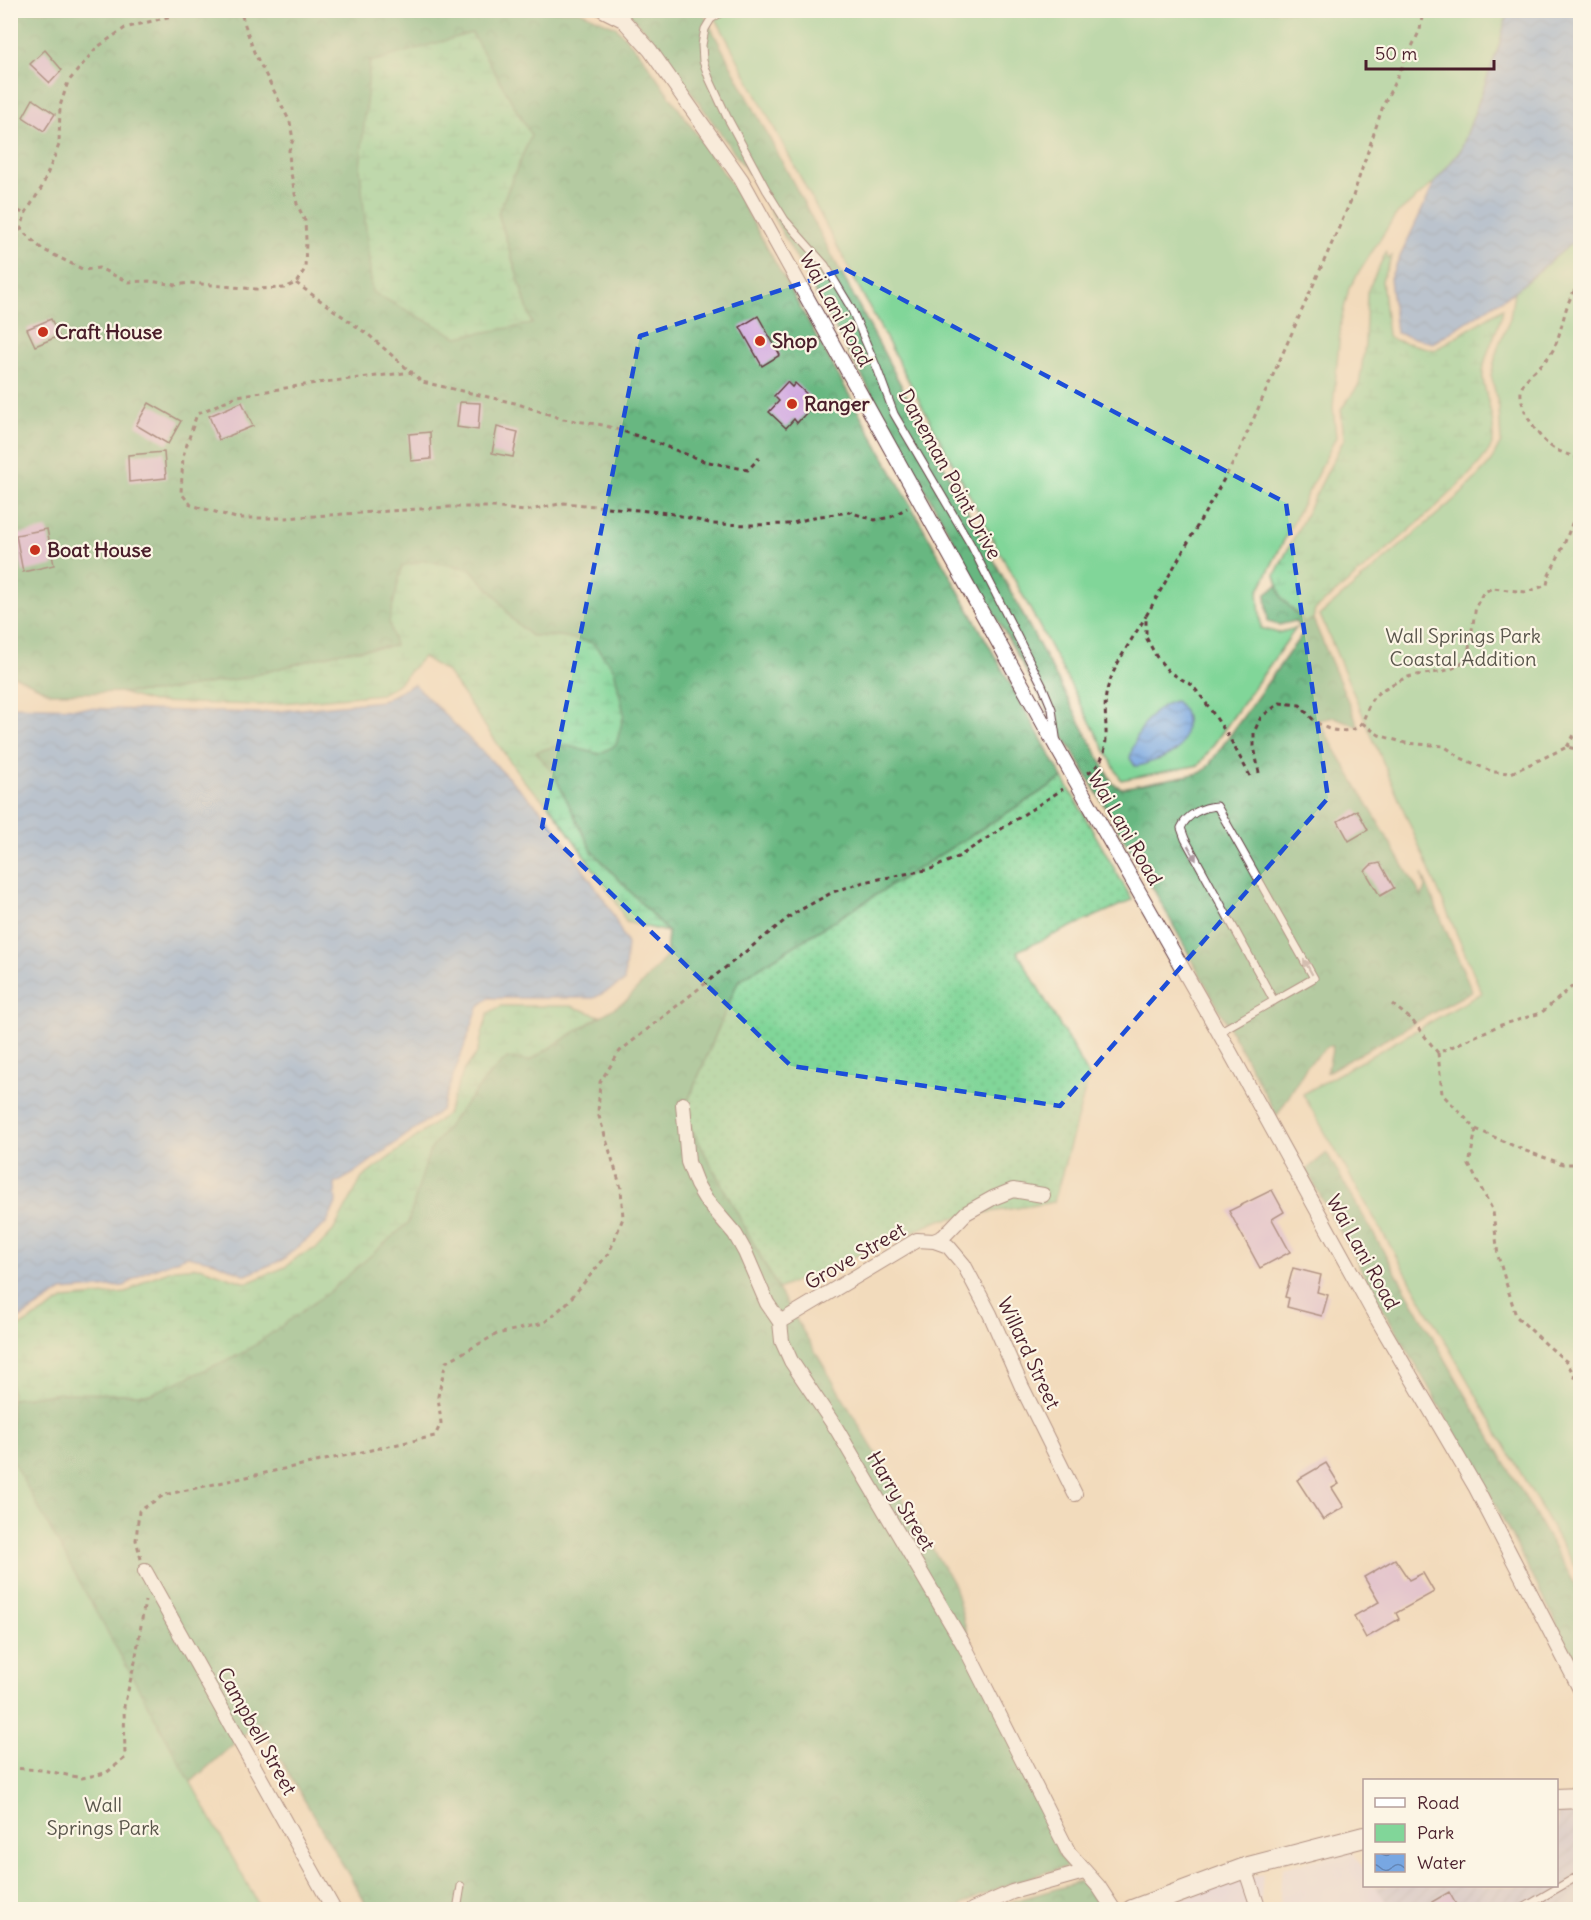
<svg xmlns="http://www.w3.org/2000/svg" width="1591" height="1920" viewBox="0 0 1591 1920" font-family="Delius,sans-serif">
	<defs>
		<pattern id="industrial-furrows" width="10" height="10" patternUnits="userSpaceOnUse" patternTransform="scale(1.5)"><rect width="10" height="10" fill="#c3c0db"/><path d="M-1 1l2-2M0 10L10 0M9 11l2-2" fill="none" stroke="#a9a5bc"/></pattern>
		<pattern id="grass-dots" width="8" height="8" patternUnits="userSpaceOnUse" patternTransform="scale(1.5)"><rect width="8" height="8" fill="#81d699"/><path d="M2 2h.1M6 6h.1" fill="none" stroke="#71b784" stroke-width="1.8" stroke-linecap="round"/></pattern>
		<pattern id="forest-crowns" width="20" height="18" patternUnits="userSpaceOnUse" patternTransform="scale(1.5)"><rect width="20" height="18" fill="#68b781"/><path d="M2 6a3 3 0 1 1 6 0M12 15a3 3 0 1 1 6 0" fill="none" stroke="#58946a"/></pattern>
		<pattern id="wetland-marsh" width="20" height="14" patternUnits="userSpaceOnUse" patternTransform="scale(1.5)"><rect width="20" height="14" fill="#81d699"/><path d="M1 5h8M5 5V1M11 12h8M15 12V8" fill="none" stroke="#71b784"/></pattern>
		<pattern id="water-waves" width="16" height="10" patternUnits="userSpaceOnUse" patternTransform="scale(1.5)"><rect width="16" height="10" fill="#78a7e2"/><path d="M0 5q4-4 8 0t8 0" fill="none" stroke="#6487b7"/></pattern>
	</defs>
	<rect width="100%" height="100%" fill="#fcf5e5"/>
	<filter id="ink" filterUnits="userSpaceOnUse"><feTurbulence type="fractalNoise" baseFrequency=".0167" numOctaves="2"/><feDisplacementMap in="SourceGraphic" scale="12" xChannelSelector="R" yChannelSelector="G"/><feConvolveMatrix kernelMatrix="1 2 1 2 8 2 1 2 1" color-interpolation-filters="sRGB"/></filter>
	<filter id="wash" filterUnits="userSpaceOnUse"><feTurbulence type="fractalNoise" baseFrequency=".008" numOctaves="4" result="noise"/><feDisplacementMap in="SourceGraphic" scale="24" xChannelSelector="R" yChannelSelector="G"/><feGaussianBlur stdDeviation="1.35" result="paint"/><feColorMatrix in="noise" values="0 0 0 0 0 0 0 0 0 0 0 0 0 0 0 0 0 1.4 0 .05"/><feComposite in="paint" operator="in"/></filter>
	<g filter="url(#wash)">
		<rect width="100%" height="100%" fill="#f2dbbc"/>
		<!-- built -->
		<path fill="#dfd4f5" d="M1351,1850l13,20v16h11l16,23 -112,1 3,-42z
			M1263,1874l-3,35 -107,1 42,-16z"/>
		<!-- industrial -->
		<path fill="url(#industrial-furrows)" d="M1580,1807v102h-189l-16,-23h181l1,-78z"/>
		<!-- grass -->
		<path fill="url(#grass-dots)" stroke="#667a62" stroke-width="1.5" d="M1063,778l69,122 -115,51 72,125 -35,126 -114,18 -162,69 -95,-176 55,-132z"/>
		<!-- forest -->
		<path fill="url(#forest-crowns)" stroke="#596b56" stroke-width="1.5" fill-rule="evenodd" d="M11,11h569l36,16 26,29 90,129 331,593 -325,203 -55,132 95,176 176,296 17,61 94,199 -9,6 11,16c-40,9 -78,23 -113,42h-585l-111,-187 -116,104 -131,83v-510l50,-6 90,1 278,-242c24,-33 48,-66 78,-94l22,3 98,-61 39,-43 2,-25 -76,-81 -39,-78 -17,-21 25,-8 38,10 -39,-118h-29l-19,-17 -16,-23 -26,-27 -46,-9 -29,86 -54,6 -97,26 -87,14 -106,1 -40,-19zM370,62l161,73 -33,78 34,111z
			M624,11h78l411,773 9,4 78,-15 6,-4 97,-136 -8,-12 -16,4 -11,-3 -2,-28 12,-9 4,13 23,25 8,-4 46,108 -24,-10 -17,3 104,177 3,-10 -3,-13 50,117 -145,81 6,-26h-5l-21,20 -30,50 -123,-226 -94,-160h-1l-309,-555 -92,-130 -28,-31z
			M1327,1153l253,440v75l-96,-185 -103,-178 -75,-135z
			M1080,1882l12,11 11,16h-110l21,-8z"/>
		<!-- wetland -->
		<path fill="url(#wetland-marsh)" stroke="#667a62" stroke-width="1.5" d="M472,33l59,102 -33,78 34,111 -75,13 -85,-45 -12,-124 10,-106z
			M1386,252l2,6 4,-2 -10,24 6,55 3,4 44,11 68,-42c-3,22 -21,47 -20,70 2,20 13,41 10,63 -5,30 -147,142 -178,169l-2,9 -8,4 -23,-25 -7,-23 69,-136 -3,-30 18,-24 6,-41 2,-52z
			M424,560l46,9 26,27 16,23 19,17h29l33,7 21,26 10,45 -8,31 -17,9 -38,-10 -25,8 17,21 39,78 76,81 -42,-10 -10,-20 -63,-92 -30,-30 -76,-108 -24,-15 -25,27 -17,10 -121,11 -108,-3 -31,-9 36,-1 87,-14 97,-26 54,-6 -6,-24 13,-56z
			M501,1006h70l29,10 -71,45 -22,-3 -17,16 -37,45 -24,33 -21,71 -79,69 -84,60 -94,42 -90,-1 -50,6v-67l54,-33 61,-6 22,-14 26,-10 26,-2 43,15h6l36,-15 14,-11 18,-8 16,-17 29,-53 85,-64 16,-42 14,-19 11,-40z"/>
		<!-- park -->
		<path fill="#81d699" stroke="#667a62" stroke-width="1.5" d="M712,11h796l-9,35 -38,104 -26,32 -40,34 -46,72 -8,33 -8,86 3,30 -78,155 3,36 17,5 18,-5 -97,137 -78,15z
			M1580,236v1340l-277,-482 179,-101 -162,-378 142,-122 28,-30 11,-21 -2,-34 -8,-33 7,-28 12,-29 4,-26z
			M10,1458h1l250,451h-250z"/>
		<!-- water -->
		<path fill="url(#water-waves)" stroke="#616386" stroke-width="1.5" d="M1508,11h72v225l-66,56 -81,51 -37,-10 -6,-55 45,-96 26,-32 38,-104z
			M414,684l132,131 63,92 18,37 -3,38 -30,16h-105l-10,8 -38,104 -87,63 -19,11 1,19 -9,20 -45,37 -36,15 -31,-13 -28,-6 -42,16 -21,14 -62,5 -51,33v-618l249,7 122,-12z
			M1175,701c9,7 12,14 11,25 -2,24 -11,28 -32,35 -7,2 -12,5 -19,5l-5,-8c5,-23 20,-51 45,-57z"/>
		<g id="blocks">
			<!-- building -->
			<path fill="#d3ace2" d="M45,50l17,20 -12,13 -20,-19z
				M33,99l22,15 -11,17 -21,-14z
				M758,316l22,39 -18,11 -22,-39z
				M51,319l8,17 -24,10 -8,-17z
				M787,382l5,5 3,-4 17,16 -7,8 3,4 -11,12 -3,-4 -8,9 -17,-16 10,-11 -5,-5z
				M242,402l11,24 -34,14 -10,-24z
				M460,402l20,1 -2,27 -21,-3z
				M149,403l32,18 -13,23 -32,-19z
				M497,427l21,5 -5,25 -21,-4z
				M430,432l1,27 -20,2 -2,-27z
				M164,452l2,26 -37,4 -1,-27z
				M47,529l7,36 -31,7 -7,-37z
				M1357,810l11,20 -19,11 -11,-20z
				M1380,863l14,25 -14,8 -15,-25 6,-6z
				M1272,1190l12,22 -12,7 18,33 -30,16 -31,-57z
				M1293,1268l28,7 -4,17 11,3 -6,21 -35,-9 2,-9 -4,-1z
				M1326,1463l13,21 -7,4 12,19 -21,13 -26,-40z
				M1395,1559l14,21 14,-7 11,19 -38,21 3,6 -33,19 -12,-22 25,-14 -15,-25z
				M1449,1892l10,18h-41z"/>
		</g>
	</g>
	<g filter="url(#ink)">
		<use href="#blocks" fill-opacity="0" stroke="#633b41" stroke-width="1.5"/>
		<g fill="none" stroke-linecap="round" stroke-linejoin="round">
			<defs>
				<path id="service" d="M725,10l-14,9 -6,10 -3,16 1,16 6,17 18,39 40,74 18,29 40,45 26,43 26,60 17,46 77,131 71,140 10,24 4,28
					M1219,1032l95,-54 -97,-172c-14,1 -30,8 -36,22l4,11 89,162
					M457,1910l4,-24
					M1520,1910l60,-35"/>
				<path id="minor" d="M603,10l20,10 27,30 91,129 315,567 174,306 142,258 104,178 104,201
					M683,1104l5,58 9,23 9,15 29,34 10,18 22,51 13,19 2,19 9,20 45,67 129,219 104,206 30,34 15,23
					M934,1241l14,5 16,19 26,49 32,73 53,107
					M780,1322l137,-82 17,1 9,-4 23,-24 27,-15 20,-8 30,5
					M145,1571l189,339
					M1245,1868l14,42
					M972,1910l40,-18 72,-20"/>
				<path id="secondary" d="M1556,1799l24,-1
					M1132,1910l113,-42 119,-31"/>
			</defs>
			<!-- service casing -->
			<use href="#service" stroke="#633b41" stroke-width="9"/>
			<!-- minor casing -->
			<use href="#minor" stroke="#633b41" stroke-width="16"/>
			<!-- secondary casing -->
			<use href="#secondary" stroke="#633b41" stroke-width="22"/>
			<!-- path -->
			<path stroke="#633b41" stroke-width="3" stroke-dasharray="4.5 4.5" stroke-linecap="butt" d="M195,10l-70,18 -29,20 -28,34 -8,24 -1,39 -17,42 -17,27 -4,16 21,19 42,21 15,-2 29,14 21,-1 27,4 14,-2 65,6 29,-1 12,-5 9,-14 1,-29 -1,-19 -8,-17 -7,-36 -1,-18 4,-10 -3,-18 -36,-70 -14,-42
				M10,207l15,7
				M296,283l74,53 52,46 93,21 48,16 40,6 38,12 63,24 44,9 11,-12
				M1580,283c-17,21 -15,39 -25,63 -7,17 -24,24 -32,39 -9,15 13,50 26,60 7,6 20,10 29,13l2,-1
				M413,372l-97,11 -79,13 -40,18 -14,42 -2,37 10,12 45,13h49l164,-11h44l32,4 39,-8 105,10 44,11 39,1 38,-1 24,-7 35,-5 26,8 16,-3 16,-9
				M1578,458l2,18
				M1362,723l17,12 26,8 39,3 17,12 32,14 18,1 56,-26 13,3
				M1567,747l7,-12 6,-5
				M1088,773c28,-17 14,-51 18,-78 5,-27 26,-55 40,-79
				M1259,773l-5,-27v-14l7,-15 19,-14 20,2c14,17 26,29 50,25 16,-2 15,-22 23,-32 7,-8 19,-14 28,-18 20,-11 55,-1 67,-26l8,-48 7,-13 9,-5 34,4 21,-7 2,-10 14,-28 17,-44
				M1250,776l-21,-39 -25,-37 -12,-15 -23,-13 -13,-16 -10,-19v-21l90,-158 117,-262 30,-90 37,-76 3,-20
				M1392,1004l20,16 26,33 60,-27 43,-13 39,-33
				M1438,1053l4,41 34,35 47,21 40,14h17
				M1476,1129l-7,36 24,46 5,45 18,60 30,28 21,18 13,25
				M141,1559l-5,-19 3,-29 25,-16 271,-59 6,-13 -3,-27 8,-34 51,-28 47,-11 23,-20 42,-50 14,-35 -2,-30 -23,-75 2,-31 20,-31 173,-137 40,-22 31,-10 67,-13 27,-12 105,-68
				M10,1768l32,2 40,8 24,-5 19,-15 -1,-52 11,-44 10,-61"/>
			<!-- service -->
			<use href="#service" stroke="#fff" stroke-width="7"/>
			<!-- minor -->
			<use href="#minor" stroke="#fff" stroke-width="14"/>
			<!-- secondary -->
			<use href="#secondary" stroke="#fff" stroke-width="20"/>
		</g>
		<!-- one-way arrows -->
		<defs><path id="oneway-solid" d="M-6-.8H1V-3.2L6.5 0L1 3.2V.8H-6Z" transform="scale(1.5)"/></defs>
		<g fill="#ae9aa0">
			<use href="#oneway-solid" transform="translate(1192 853) rotate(61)"/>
			<use href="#oneway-solid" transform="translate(1308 967) rotate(-120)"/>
		</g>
	</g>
	<!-- marked area -->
	<path d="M0 0H1591V1920H0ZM845,269l441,234 42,295 -268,308 -269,-40 -249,-239 98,-491z" fill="#f2dbbc" fill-opacity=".55" fill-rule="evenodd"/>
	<path fill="none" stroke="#1d4ed8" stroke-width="4.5" stroke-dasharray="12 8" stroke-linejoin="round" d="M845,269l441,234 42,295 -268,308 -269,-40 -249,-239 98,-491z"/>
	<!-- markers -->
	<g fill="#c8321e" stroke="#fcf5e5" stroke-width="2">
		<circle cx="43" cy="332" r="6"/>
		<circle cx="760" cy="341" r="6"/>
		<circle cx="792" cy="404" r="6"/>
		<circle cx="35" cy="550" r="6"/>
	</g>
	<g text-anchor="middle" stroke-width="4.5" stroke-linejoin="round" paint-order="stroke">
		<!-- street labels -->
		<g font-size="20" fill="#4a1f2b" stroke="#fcf5e5">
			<text transform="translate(836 309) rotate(61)" y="7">Wai Lani Road</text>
			<text transform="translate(950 474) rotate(61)" y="7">Daneman Point Drive</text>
			<text transform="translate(1125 828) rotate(60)" y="7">Wai Lani Road</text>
			<text transform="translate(1363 1252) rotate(61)" y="7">Wai Lani Road</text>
			<text transform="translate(855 1256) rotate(-30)" y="7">Grove Street</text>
			<text transform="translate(1029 1353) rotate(65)" y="7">Willard Street</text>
			<text transform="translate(901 1501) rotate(59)" y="7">Harry Street</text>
			<text transform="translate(257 1731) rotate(61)" y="7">Campbell Street</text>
		</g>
		<!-- poi labels -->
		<g font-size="20" font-weight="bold" fill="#4a1f2b" stroke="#fcf5e5" text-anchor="start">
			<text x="55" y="339">Craft House</text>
			<text x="772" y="348">Shop</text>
			<text x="804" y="411">Ranger</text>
			<text x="47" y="557">Boat House</text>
		</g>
		<!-- park labels -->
		<g font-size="20" fill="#5a564c" stroke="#fcf5e5">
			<text x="1463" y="643">Wall Springs Park<tspan x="1463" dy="23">Coastal Addition</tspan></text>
			<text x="103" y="1812">Wall<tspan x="103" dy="23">Springs Park</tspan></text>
		</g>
	</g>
	<!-- margin -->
	<rect width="1591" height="1920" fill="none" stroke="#fcf5e5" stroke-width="36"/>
	<!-- legend -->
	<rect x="1363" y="1779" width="195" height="108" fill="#fcf5e5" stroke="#b59f9b" stroke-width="1.5"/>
	<rect x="1375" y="1798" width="30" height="9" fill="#ffffff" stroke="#b59f9b" stroke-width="1.5"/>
	<text x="1417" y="1809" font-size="18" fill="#4a1f2b">Road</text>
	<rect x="1375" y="1824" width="30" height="18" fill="#81d699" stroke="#b59f9b" stroke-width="1.5"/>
	<text x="1417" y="1839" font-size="18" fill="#4a1f2b">Park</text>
	<rect x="1375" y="1854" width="30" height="18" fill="url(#water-waves)" stroke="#b59f9b" stroke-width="1.5"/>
	<text x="1417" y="1869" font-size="18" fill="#4a1f2b">Water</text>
	<!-- scale -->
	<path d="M1366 60v9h128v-9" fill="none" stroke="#4a1f2b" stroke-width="3"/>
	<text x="1375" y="60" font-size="18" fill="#4a1f2b" stroke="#fcf5e5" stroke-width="4.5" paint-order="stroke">50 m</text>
</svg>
